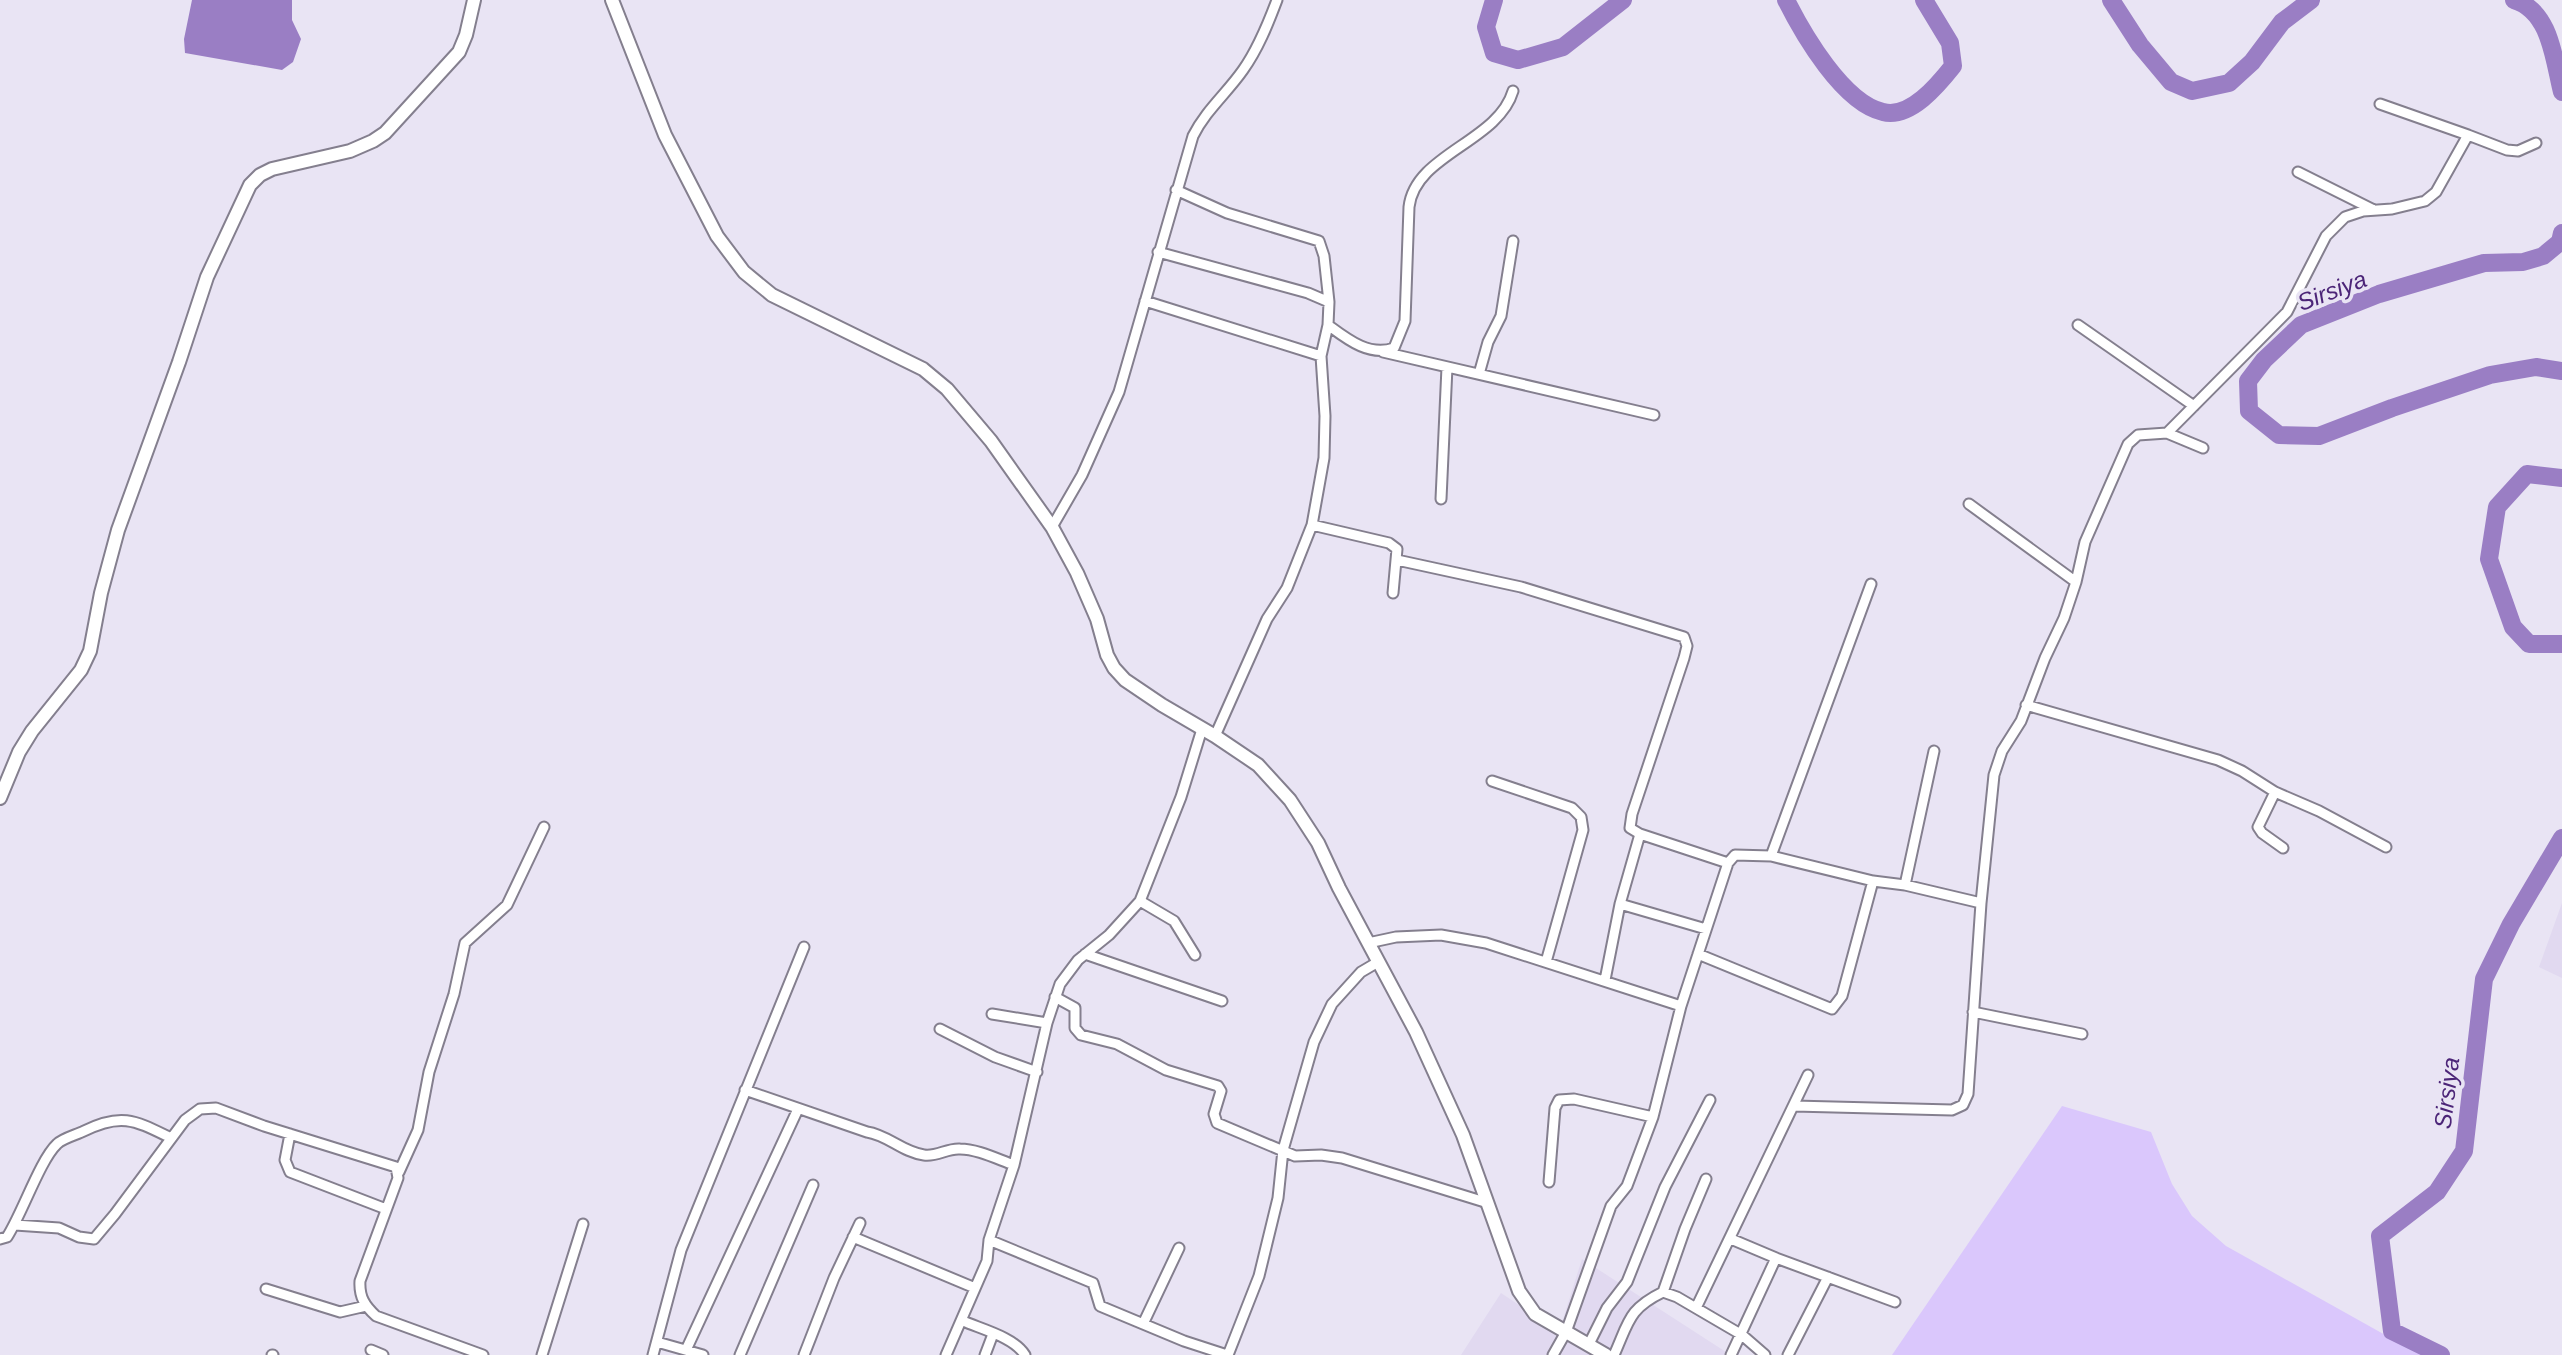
<svg xmlns="http://www.w3.org/2000/svg" width="2562" height="1355" viewBox="0 0 2562 1355" font-family="Helvetica,sans-serif">
	<rect width="100%" height="100%" fill="#e9e4f4"/>
	<!-- built -->
	<path fill="#e1d9f0" d="M2562,903v75l-23,-11z
		M1582,1259l144,93 -2,3h-263l40,-62 58,39z"/>
	<!-- green -->
	<path fill="#dac7fc" d="M2062,1106l89,26 21,52 20,32 34,30 195,109h-529z"/>
	<!-- water -->
	<path fill="#9a7ec4" d="M192,0h100v20l9,19 -8,23 -11,8 -97,-17 -1,-14z"/>
	<g fill="none" stroke-linecap="round" stroke-linejoin="round">
		<!-- river -->
		<path stroke="#9a7ec4" stroke-width="18" d="M1494,0l-8,27 8,26 24,7 45,-13 60,-47
			M1786,0c17,34 57,103 97,112 27,7 55,-27 70,-46l-3,-23 -26,-43
			M2111,0l29,45 31,37 21,9 37,-8 23,-21 30,-40 29,-22
			M2514,0c37,11 40,61 48,92
			M2562,233l-2,9 -17,14 -20,6 -39,1 -105,31 -78,31 -37,35 -16,21 1,30 30,24 40,1 73,-28 98,-33 46,-8 26,4
			M2562,478l-35,-4 -30,33 -8,52 24,68 16,17h33
			M2441,1355l-49,-24 -12,-95 57,-44 27,-41 20,-172 27,-55 51,-86"/>
		<defs>
			<path id="street" d="M2380,104l88,31
				M2298,172l74,37
				M1176,190l51,23 92,28 5,15 5,46
				M1158,252l150,41 21,9 -1,23 -7,31 4,60 -1,42 -12,67 -25,63 -20,31 -52,117
				M1145,301l176,55
				M1328,325c19,14 41,32 66,23l11,-27 4,-114c6,-53 89,-65 104,-116
				M2078,325l116,81
				M1383,352l271,63
				M1479,374l9,-32 13,-26 12,-75
				M2167,433l120,-121 39,-76 19,-19 18,-6 29,-2 33,-8 11,-9 32,-57 39,15 11,1 18,-8
				M1441,499l6,-132
				M1969,504l107,78
				M1312,525l77,18 8,6 -4,44
				M1052,527l30,-52 37,-83 74,-256c13,-26 34,-43 50,-66 15,-21 25,-46 34,-70
				M1397,560l124,27 163,50 3,9 -3,12 -52,156 -2,14 10,6 88,29
				M2026,705l192,55 24,11 33,21 44,19 67,36
				M1492,781l80,27 9,9 2,13 -37,132
				M2275,792l-17,35 4,6 21,15
				M1771,856l100,-272
				M1905,885l29,-134
				M1140,901l34,20 21,34
				M1620,904l86,25
				M1368,943l28,-6 45,-2 45,8 195,63
				M1085,954l137,47
				M1698,954l134,55 10,-13 31,-115
				M1605,980l15,-76 20,-70
				M1055,997l20,11v20l6,7 36,9 49,26 52,16 3,5 -7,23 3,9 78,33 26,-1 21,3 146,45
				M1973,1012l109,22
				M992,1014l55,9
				M940,1029l55,28 42,15
				M745,1090l122,42c21,3 35,20 57,23 13,2 23,-7 36,-6 17,0 37,10 54,16
				M1794,1106l158,4 11,-5 5,-11 13,-191
				M290,1134l-5,26 5,12 96,37
				M399,1172l19,-42 11,-58 25,-78 11,-51 42,-38 37,-78
				M1706,1179l-21,50 -22,63 14,5 65,38 23,20
				M1549,1182l6,-74 4,-8 15,-1 79,18
				M15,1225l44,3 20,9 15,2 21,-25 70,-94 15,-11 16,-1 48,18 132,41 2,11 -38,103c-1,16 5,25 16,35l107,39
				M853,1237l122,51
				M0,1239l7,-2c15,-23 33,-77 50,-93 6,-6 19,-9 27,-13 38,-19 52,-10 87,7
				M1731,1239l45,19
				M989,1240l104,43 7,23 84,35 43,14
				M266,1289l74,23 26,-6
				M1696,1308l112,-233
				M963,1321c18,8 51,16 62,34
				M1143,1324l36,-76
				M657,1342l46,13
				M1589,1344l18,-36 20,-26 38,-95 45,-87
				M371,1350l12,5
				M686,1350l112,-241
				M272,1355h1
				M542,1355l41,-131
				M653,1355l28,-105 123,-303
				M740,1355l73,-170
				M804,1355l30,-77 26,-55
				M946,1355l41,-94 2,-21 25,-75 33,-142 13,-39 18,-24 31,-25 31,-34 41,-104 21,-68
				M985,1355l8,-21
				M1228,1355l31,-79 19,-78 5,-48 31,-108 18,-38 29,-32 17,-10
				M1553,1355l13,-23 45,-126 16,-20 26,-69 28,-111 47,-143 7,-8 36,1 102,25 32,4 76,18 13,-128 8,-24 19,-30 24,-63 19,-40 12,-36 9,-40 43,-98 10,-9 29,-2 36,15
				M1614,1355c15,-33 14,-46 49,-63
				M1731,1355l45,-97 119,44
				M1788,1355l40,-78"/>
			<path id="secondary" d="M612,0l53,135 52,101 27,36 28,23 151,74 24,20 44,52 61,86 25,46 20,46 10,36 7,13 11,12 37,25 53,31 43,29 32,35 28,43 21,45 77,144 47,103 56,156 16,23 71,41
				M0,798l19,-46 13,-21 49,-61 9,-19 11,-58 17,-63 61,-168 28,-85 43,-92 10,-10 12,-6 78,-18 23,-10 12,-8 74,-81 7,-17 8,-35"/>
		</defs>
		<!-- street casing -->
		<use href="#street" stroke="#847f8e" stroke-width="13"/>
		<!-- secondary casing -->
		<use href="#secondary" stroke="#847f8e" stroke-width="16"/>
		<!-- street -->
		<use href="#street" stroke="#fff" stroke-width="9"/>
		<!-- secondary -->
		<use href="#secondary" stroke="#fff" stroke-width="12"/>
	</g>
	<g text-anchor="middle" stroke-width="7" stroke-linejoin="round" paint-order="stroke">
		<!-- water labels -->
		<g font-size="24" font-style="italic" fill="#4c2578" stroke="#e9e4f4">
			<text transform="translate(2332 291) rotate(-21)" y="8">Sirsiya</text>
			<text transform="translate(2447 1093) rotate(-83)" y="8">Sirsiya</text>
		</g>
	</g>
</svg>
